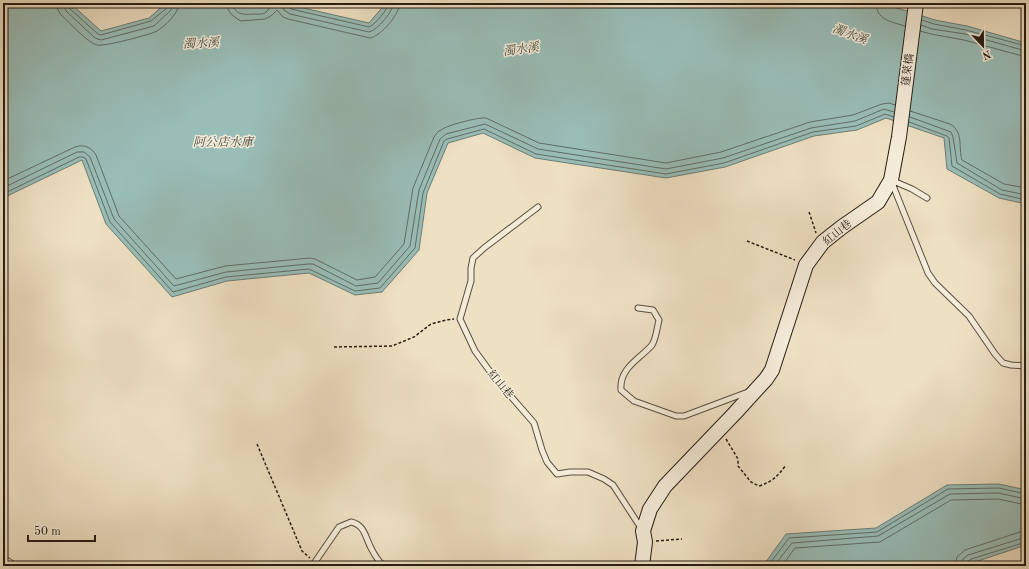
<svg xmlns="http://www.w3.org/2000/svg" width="1029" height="569" viewBox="0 0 1029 569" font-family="'Old Standard TT','Noto Serif TC',serif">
	<rect width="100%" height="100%" fill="#eee0c3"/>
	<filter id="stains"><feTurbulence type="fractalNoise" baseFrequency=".005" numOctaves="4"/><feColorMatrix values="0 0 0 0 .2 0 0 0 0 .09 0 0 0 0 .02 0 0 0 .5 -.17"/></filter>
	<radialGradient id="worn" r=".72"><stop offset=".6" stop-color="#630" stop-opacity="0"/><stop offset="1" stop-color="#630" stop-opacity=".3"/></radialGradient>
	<!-- water -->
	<path fill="#99bdb7" stroke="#6b7d76" d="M3,3h67l31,28 48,-13 17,-15h75l3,3 42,-2 83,19 17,-20h504l1,3 44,14 32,6 59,17v161l-27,-6 -52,-29 -3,-31 -58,-20 -29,12 -43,6 -89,31 -59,11 -131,-20 -52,-25 -35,10 -21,50 -8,57 -37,42 -27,3 -46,-22 -82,8 -55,16 -66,-73 -24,-64 -79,38z
		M999,484l27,6v55l-54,18 -4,3h-205l23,-32 90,-6 71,-43z"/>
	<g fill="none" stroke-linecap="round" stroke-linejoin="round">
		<!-- shore -->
		<path stroke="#5f6d66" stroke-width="1" d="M57,3l1,7 3,5c8,7 27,28 36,30 6,2 52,-10 60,-14 8,-5 22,-18 22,-28
			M63,3l3,8 29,27 6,2 53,-14 17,-16 2,-7
			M68,3l1,5 29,26 3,1 50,-14 16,-13 1,-5
			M227,3l1,6 3,5 5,4 5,3 24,-2 6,-3 6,-6 6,7 5,2 82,19c11,-2 29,-23 30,-35
			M233,3c1,12 11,12 20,11 5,0 10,1 13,-2 3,-2 4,-5 4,-9
			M282,3l2,7 6,4 79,18c9,-2 24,-21 25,-29
			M287,3l1,3 3,3 78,18c7,-3 18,-17 20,-24
			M876,3c0,17 16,19 29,23
			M922,20l12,4 32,6 60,16
			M921,25l11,4 33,5 61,17
			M920,31l11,3 33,6 62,17
			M910,111l40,13c14,8 8,23 12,36l42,24 22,4
			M910,117l41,15 2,5 4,26 45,27 24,5
			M909,122l38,14 2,2 3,28 48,28 26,6
			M3,181l72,-34c9,-3 16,0 21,8l23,61 57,63 49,-13 85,-8 5,1 42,21 18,-3 29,-33 9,-56 21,-51c2,-3 4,-6 7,-7 6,-5 38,-13 45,-12l53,25 127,20 55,-11 89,-30 43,-7 29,-11 7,-1 6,2
			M3,188l74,-36h7l6,5 24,62 60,67 52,-14 82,-8h5l43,22 22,-3 32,-37 9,-56 21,-51 6,-5 39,-10 53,25 128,20 57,-11 88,-30 44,-7 29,-12 10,3
			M3,194l76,-37h4l3,2 24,63 63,70 53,-15 83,-8 46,22 25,-3 35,-40 8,-55 21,-52 3,-2 37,-10 52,25 130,20 58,-11 89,-31 43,-6 29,-12 9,3
			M768,566l21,-28 88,-6 71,-43 51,-1 27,6
			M774,566l18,-23 86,-7 72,-42 48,-1 28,6
			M782,566l13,-18 85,-6 71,-42 47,-1 28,6
			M955,566l2,-9 8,-7 55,-18 6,-1
			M961,566l2,-7 5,-4 58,-18
			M966,566l1,-4 4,-3 55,-17"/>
		<defs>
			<path id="lane" d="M891,180l21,9 15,9
				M892,183l36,90 7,10 34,33 26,38 8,9 8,2 15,1
				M538,207l-54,41 -11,10 -2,10v13l-11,38 15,32 19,26 40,46 8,27 5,12 10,12 13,-2h18l16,7 9,6 28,43
				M638,308l15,2 6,10c-2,8 -3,19 -7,25 -12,14 -33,23 -31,45l13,11 42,15h8l64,-24
				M3,558l13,8
				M311,566l4,-4 24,-35 12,-5c14,3 14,15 20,26 3,6 8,14 13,18"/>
			<path id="secondary" d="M642,566l3,-24 -2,-11 7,-22 15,-23 70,-73 31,-34 6,-9 34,-105 17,-23 19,-15 36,-25 13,-22 8,-43 17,-134"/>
		</defs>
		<!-- lane casing -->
		<use href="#lane" stroke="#574e40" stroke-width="7"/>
		<!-- secondary casing -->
		<use href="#secondary" stroke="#251d14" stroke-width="16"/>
		<!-- path -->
		<path stroke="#251d14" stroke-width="1.5" stroke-dasharray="3 2" stroke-linecap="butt" d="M809,212l7,21
			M747,241l48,19
			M334,347l58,-1 22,-9 17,-13 15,-4 8,-1
			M726,439l12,20v7l13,16 8,4c13,-4 19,-10 27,-21
			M257,444l45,107 8,7
			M656,541l26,-2"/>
		<!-- lane -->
		<use href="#lane" stroke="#f4ebd8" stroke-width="5"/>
		<!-- secondary -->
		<use href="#secondary" stroke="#f4ebd8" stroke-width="14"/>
	</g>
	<g text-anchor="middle" stroke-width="3" stroke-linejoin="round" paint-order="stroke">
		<!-- street labels -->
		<g font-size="11" fill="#251d14" stroke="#f4ebd8">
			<text transform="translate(907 70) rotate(-83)" y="4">蓬萊橋</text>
			<text transform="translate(837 232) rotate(-39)" y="4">紅山巷</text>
			<text transform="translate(501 384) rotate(50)" y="4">紅山巷</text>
		</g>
		<!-- water labels -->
		<g font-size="12" font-style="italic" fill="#484d45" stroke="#f4ebd8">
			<text transform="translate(850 34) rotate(20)" y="4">濁水溪</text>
			<text transform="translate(201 43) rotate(-3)" y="4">濁水溪</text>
			<text transform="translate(521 49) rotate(-8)" y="4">濁水溪</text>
			<text x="223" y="146">阿公店水庫</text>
		</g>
	</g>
	<!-- margin -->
	<rect width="1029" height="569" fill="none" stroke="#eee0c3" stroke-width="16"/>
	<rect x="4" y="4" width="1021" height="561" fill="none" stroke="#251d14" stroke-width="2"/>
	<rect x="8" y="8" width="1013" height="553" fill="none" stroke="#251d14"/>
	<!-- north arrow -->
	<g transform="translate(983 46) rotate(158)" stroke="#f4ebd8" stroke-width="3" paint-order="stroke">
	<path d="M0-3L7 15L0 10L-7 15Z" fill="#251d14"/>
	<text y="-6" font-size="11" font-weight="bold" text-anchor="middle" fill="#251d14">N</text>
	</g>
	<!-- scale -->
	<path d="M28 535v6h67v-6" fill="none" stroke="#251d14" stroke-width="2"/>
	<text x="34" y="535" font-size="12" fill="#251d14" stroke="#f4ebd8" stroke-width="3" paint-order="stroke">50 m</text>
	<rect width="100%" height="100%" filter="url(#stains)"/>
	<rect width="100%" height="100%" fill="url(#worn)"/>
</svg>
